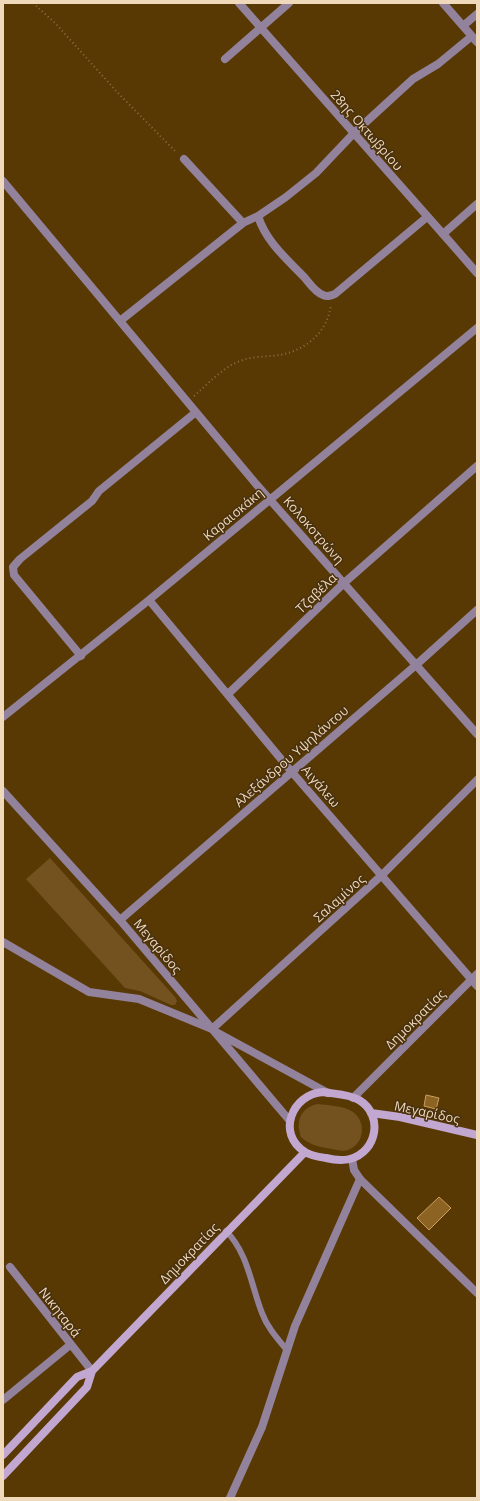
<svg xmlns="http://www.w3.org/2000/svg" width="480" height="1501" viewBox="0 0 480 1501" font-family="'Open Sans',sans-serif">
	<rect width="100%" height="100%" fill="#583904"/>
	<!-- green -->
	<path fill="#74521f" d="M50,858l125,139 2,4 -2,4h-4l-31,-14 -15,-3 -99,-109z
		M317,1104c11,1 27,2 36,8 14,10 11,33 -5,38 -7,2 -15,-1 -22,-2 -10,-2 -17,-4 -25,-11 -6,-16 0,-29 16,-33z"/>
	<!-- building -->
	<path fill="#8d6323" stroke="#cb9e60" d="M426,1095l13,3 -3,11 -12,-3z
		M439,1197l12,11 -22,22 -12,-12z"/>
	<g fill="none" stroke-linecap="round" stroke-linejoin="round">
		<!-- path -->
		<path stroke="#8b6f42" stroke-width="2" stroke-dasharray="1 3" stroke-linecap="butt" d="M33,3l23,21 62,69 59,60
			M194,396c15,-13 28,-28 46,-35 12,-5 27,-4 40,-6 26,-5 47,-22 51,-50"/>
		<!-- service -->
		<path stroke="#93829c" stroke-width="6" d="M226,1231c22,22 25,54 36,82 5,14 15,25 24,36"/>
		<!-- minor -->
		<path stroke="#93829c" stroke-width="8" d="M239,3l204,231
			M443,3l34,39
			M463,26l14,-12
			M225,59l64,-56
			M184,159l59,64
			M3,181l253,303 221,250
			M258,216c8,26 29,43 47,62 5,6 10,14 18,17 4,2 7,1 12,-1l92,-77
			M120,321l123,-98 15,-7 28,-19 30,-24 38,-40 59,-54 25,-15 34,-28
			M149,600l142,171 186,215
			M81,656l-67,-81 -1,-8 7,-8 72,-58 7,-10 97,-79
			M228,694l116,-111 133,-117
			M3,717l146,-117 328,-272
			M120,920l296,-255 61,-55
			M3,942l86,50 50,7 73,30 170,-154 95,-95
			M10,1267l82,104
			M3,1400l67,-55"/>
		<!-- tertiary -->
		<path stroke="#93829c" stroke-width="8" d="M477,204l-34,30 34,39
			M3,791l117,129 170,201
			M216,1032l112,61
			M353,1098l124,-124
			M352,1159l2,11 6,9 117,114
			M230,1498l32,-71 33,-101 65,-147"/>
		<!-- secondary -->
		<path stroke="#c2a7d0" stroke-width="8" d="M323,1092c11,2 26,2 36,8 25,15 18,52 -9,59 -8,2 -16,1 -24,-1 -7,-1 -15,-2 -21,-6 -29,-18 -13,-58 18,-60z
			M371,1113l29,4 77,18
			M3,1455l74,-78 15,-6 213,-219
			M3,1476l84,-89 5,-16"/>
	</g>
	<g text-anchor="middle" stroke-width="3" stroke-linejoin="round" paint-order="stroke">
		<!-- street labels -->
		<g font-size="13" fill="#f0d8ba" stroke="#473110">
			<text transform="translate(367 130) rotate(49)" y="5">28ης Οκτωβρίου</text>
			<text transform="translate(233 514) rotate(-40)" y="5">Καραισκάκη</text>
			<text transform="translate(314 530) rotate(49)" y="5">Κολοκοτρώνη</text>
			<text transform="translate(316 593) rotate(-44)" y="5">Τζαβέλα</text>
			<text transform="translate(291 756) rotate(-41)" y="5">Αλεξάνδρου Υψηλάντου</text>
			<text transform="translate(321 786) rotate(49)" y="5">Αιγάλεω</text>
			<text transform="translate(339 898) rotate(-42)" y="5">Σαλαμίνος</text>
			<text transform="translate(158 946) rotate(50)" y="5">Μεγαρίδος</text>
			<text transform="translate(415 1019) rotate(-45)" y="5">Δημοκρατίας</text>
			<text transform="translate(427 1112) rotate(12)" y="5">Μεγαρίδος</text>
			<text transform="translate(189 1253) rotate(-46)" y="5">Δημοκρατίας</text>
			<text transform="translate(60 1312) rotate(52)" y="5">Νικηταρά</text>
		</g>
	</g>
	<!-- border -->
	<rect width="480" height="1501" fill="none" stroke="#f0d8ba" stroke-width="8"/>
</svg>
